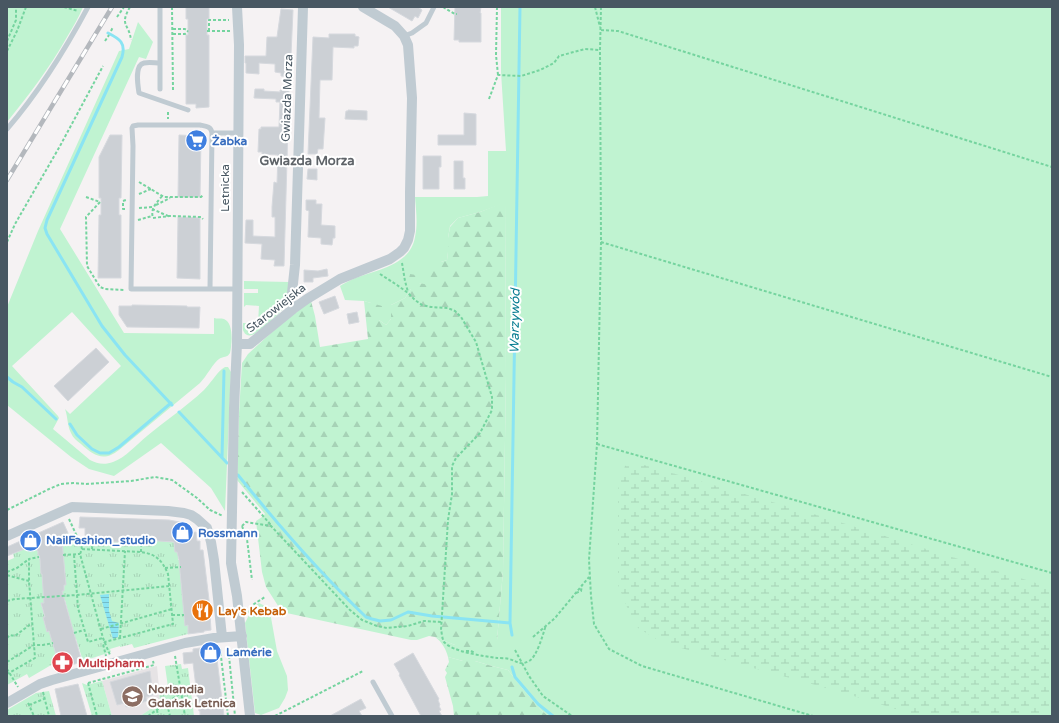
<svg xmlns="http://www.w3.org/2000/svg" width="1059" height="723" font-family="'Varela Round',sans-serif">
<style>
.education{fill:#e6e3e5}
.grass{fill:#c0f3d1}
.forest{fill:url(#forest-firs)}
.wetland{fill:url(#wetland-marsh)}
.park{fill:url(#park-tufts)}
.water{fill:url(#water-rules)}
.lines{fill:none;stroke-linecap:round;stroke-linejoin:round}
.stream{stroke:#8ae4f3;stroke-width:3}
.building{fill:#ccd0d5;stroke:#d6d9de}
.path{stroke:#75d49f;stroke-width:2;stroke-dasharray:3 2;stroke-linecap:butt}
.service{stroke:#c0cbd2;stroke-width:5}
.minor{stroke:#c0cbd2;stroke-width:10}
.rail-casing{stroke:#b4b8bd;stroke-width:4.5}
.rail{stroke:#fff;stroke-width:3;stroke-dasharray:9;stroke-linecap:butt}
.labels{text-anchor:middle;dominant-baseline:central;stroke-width:4;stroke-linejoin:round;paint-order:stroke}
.street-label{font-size:12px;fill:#485762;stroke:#fff}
.shop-label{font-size:12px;font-weight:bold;fill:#366cbe;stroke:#fff;text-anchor:start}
.food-label{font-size:12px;font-weight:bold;fill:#c56008;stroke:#fff;text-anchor:start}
.health-label{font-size:12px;font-weight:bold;fill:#be3a42;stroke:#fff;text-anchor:start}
.education-label{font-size:12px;font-weight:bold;fill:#785e54;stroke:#fff;text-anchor:start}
.neighbourhood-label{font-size:13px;font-weight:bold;fill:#5e6368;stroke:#fff}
.water-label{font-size:13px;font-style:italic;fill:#067c90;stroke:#fff}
</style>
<defs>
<pattern id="forest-firs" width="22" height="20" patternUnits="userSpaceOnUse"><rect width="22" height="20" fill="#c0f3d1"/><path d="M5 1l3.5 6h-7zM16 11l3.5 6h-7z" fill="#a6d2b6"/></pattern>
<pattern id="wetland-marsh" width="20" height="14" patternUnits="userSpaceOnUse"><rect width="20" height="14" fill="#c0f3d1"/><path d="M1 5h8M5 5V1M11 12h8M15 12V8" fill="none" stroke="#a6d2b6"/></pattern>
<pattern id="park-tufts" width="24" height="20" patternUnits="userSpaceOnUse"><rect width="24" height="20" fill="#c0f3d1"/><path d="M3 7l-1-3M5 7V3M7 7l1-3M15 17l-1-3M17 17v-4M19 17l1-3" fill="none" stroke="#a6d2b6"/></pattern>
<pattern id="water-rules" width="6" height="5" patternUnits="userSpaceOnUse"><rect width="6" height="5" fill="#8ae4f3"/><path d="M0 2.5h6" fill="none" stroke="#73bcc8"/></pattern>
</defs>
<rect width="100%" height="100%" fill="#f5f2f3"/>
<path class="education" d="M157,666L159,688L160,703L140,716H112L102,681Z"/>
<path class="grass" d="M7,7H83C79,17 73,27 67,37C50,67 29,95 7,122Z
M501,7H1052V716H550L543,712L523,689L508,670L492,666L475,661H463L448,657C446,649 442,642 435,637L455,645L497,640L503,571L506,375L505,203L480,212L458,218L450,226L448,238V252L447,260L441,262L429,277V286L419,283L411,289L405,298L391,305V319L386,325L379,320L371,303L364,301L345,300L340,286C343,284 347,282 351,280C373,270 410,267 415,237C418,224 416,210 415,197H477L488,196V151H506L501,72Z
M138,22L153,42L146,59L139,57L60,229L124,333L214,334V318C217,319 221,318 224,319C234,323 232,344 230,353C227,358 224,356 219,359C214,362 206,377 200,383L119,450C104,462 94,456 81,444C77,441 73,438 71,433C67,425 68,417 65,409L70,414L121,366L72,312L12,366L58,416L59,418L53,429L90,460C97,464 105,465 113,462C125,458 137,444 147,436C166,420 186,407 204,390C211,383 215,375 222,369L225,367H228L231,372L225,511L211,488L161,443L114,476L89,469L71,457L7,405V307L38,231L119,51L129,49Z
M244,281L289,282L287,302L285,307C279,314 260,332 252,335C249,336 245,335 244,332C242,330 243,325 243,323H258L259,306L246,305L244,307V293H258V289H244Z
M259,603L267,607L270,612L277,651L287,676L288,690L285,698L279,708L261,715L255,713L245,623L253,607Z"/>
<path class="forest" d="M505,202L506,375L503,571L497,640L493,651H480L455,645L435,637L429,636L417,640H411L282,612L266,587L262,572L256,521L262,517L265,514L237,480L239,413L242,363L248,354L283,322L311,301L315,316L320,347L368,339L364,301L382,306L379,320L386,325L391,319V305L405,298L411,289L408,283L410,274L416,275L419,283L429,285L428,262L436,258L441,262L447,260L448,252V238L450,227L458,218L480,212Z
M448,657L463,661H475L492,666L508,670L523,689L543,712L550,716H454L453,706L445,677L447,673L445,670L449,662Z"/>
<path class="wetland" d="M634,462L817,515L1052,588V716H918L844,693L663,643L638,628L627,607L618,585V489L625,466Z"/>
<path class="park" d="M68,533L74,544L78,546L84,543L85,537H90V541L144,543V540H149L163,536L164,541L174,542L178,552V560H180L182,573L180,574L186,626L188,625V634L180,636L134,648L132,644L120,647V646L110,649L111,652L83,661L76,639H75L65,600L55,602L54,600L41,604L45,617H43L47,632L49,631L58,661L29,678L27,674L7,685V561L14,558L13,553L29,547L37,546C37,551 39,554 39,559H40L42,574L57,591H64L65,571L61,541H63V535Z
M181,664L182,669L188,668L194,716H140L160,703L159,688L168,687L165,666Z
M102,681L112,716H92L82,683L87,685Z
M49,691L56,716H7V710L36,693Z"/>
<path class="water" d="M109,594V611L112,621L119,623L118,637L113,639L100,595Z"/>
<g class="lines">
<path class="stream" d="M108,33C120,39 126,43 122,57L47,220L45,228L47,234L102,326L125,355L172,405
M7,377L13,382L22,387L56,419
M179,412L227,463
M70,424L77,435L92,449L100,453H109L119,447L171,403
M222,458L224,371
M238,475C278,525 320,573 366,617L372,619L380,621L391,620L408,612L432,616L510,623
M512,635L510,623L520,7
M512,667L515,677L538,704L553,716"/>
</g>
<path class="building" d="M186,7H209V19H207V35H209V107L196,108V104H186V35H188V19H186Z
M388,7H418L422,10L418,18L415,16L412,21Z
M455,7H481L480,13H481V42H459V40H454Z
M281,9L293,10L290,77L281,76V73L275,72V64L259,63V74L246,73V63H245V56H266L267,37H277Z
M329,34H355V36L359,37L358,46H354V48L333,47L332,80H320L319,118H325L323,149H318L317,154H308L313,37L329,38Z
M255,89H264V91L280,92V90H289L284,266H274L275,260L261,259L262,244L245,243L246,220H253V236L275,237V217H272V207L274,182L277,183L278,155L262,154V152H258L259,129H261V127H279L280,102H276V99L254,98Z
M348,110L367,111V120L345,119L346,111H348Z
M464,113L476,114V145H438V135H464Z
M110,135H122L121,198H119V215H121V278H98L99,215H101V198H99V157Z
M179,135L201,136L200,197H178Z
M423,156H441V167H439V189H423Z
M454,161H463V178H465V189H454Z
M308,169H317V180L307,179Z
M306,200H316V204H322L321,225L335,226V238H333L332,245L321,244V238L308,237L309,211L306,210Z
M178,217L200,218V279L177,278Z
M327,269L328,276L313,278V282H304V270L318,271Z
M335,296L339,308L324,314L319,302Z
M132,305L187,306V307H200L199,328L127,327L119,315V306H132Z
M357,312L359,322L349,324L347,314Z
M96,348L109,362L68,401L54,386Z
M80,517L169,520L185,523L190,527V533L196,532L197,541H200V550H203L209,600L211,630L204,631V632L188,634V625L185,626L179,560L177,552H175L174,542L144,540V543L90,541V537H85V528H79Z
M63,522L68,533L63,535V541H62L66,585H64V591H62L82,662L60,668L49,631L47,632L43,617H45L41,603H44L42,574H41L40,559L39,555H38V551H37V544L7,556V547Z
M214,646L215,651H216L224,716H200V711H199L193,663L184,664L183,653L193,652V649Z
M413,653L439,699L438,700L440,705L439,706L441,710L439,711L442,716H421L399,675L400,674L394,664Z
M150,671L153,695L146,697L147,701L126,707L125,703L117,705L110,682Z
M78,684L87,716H61L55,689Z
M361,699L366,708L359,711L362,716H330Z"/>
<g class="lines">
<path class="path" d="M64,7L78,11
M130,7C119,26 129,23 131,40
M172,7L173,90
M443,7L455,14H457
M497,7L496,55L498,75
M595,7L600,27
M601,7L600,50L601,242L597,444L589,560L591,596L594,624L609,649L642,666L813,716
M117,17L124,7
M173,29H185L188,31
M601,30L618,31L1052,167
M111,31L113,27
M207,31H230
M209,31V20H229
M173,34H185L188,31
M7,41L16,20V7
M105,41L109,35
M7,51L17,31L26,7
M489,99L498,75L521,76L540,70L554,63L559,56L585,49L600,50
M168,112V119
M139,182L164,197H201L203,195
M139,194L151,189
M162,196C157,203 150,208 153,218L169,216L201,217L203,219
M86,197L100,202
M100,202L86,217L87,266L100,287L105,289L124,290
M156,205L170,198
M139,208L153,207
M125,209H123V201L126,200
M152,209L168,216
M138,220L152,216
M7,242L15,224L60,146L103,66
M601,242L1052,377
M402,263L405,281L408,292
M380,274L397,285L408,293L415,300L422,305L431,307L448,308L455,311L461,317L476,342L492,397V410L480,433L456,458L452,466V494L448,520L441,630C442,633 442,639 444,642C453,652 483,656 497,658C500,658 505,658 509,659C517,661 520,666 529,661C537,657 543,634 546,625
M597,444L1052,573
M242,492L271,525
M7,510L49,489L61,484L73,483L86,484L131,481L155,477L172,480L197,498L210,510L223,516
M69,519L81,545L82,549L80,554L103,638L110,655
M242,526L247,539L252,580
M242,526L246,522L271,526L350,610L362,620L377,626L387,628L408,626L424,621L442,622
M82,549L141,552C156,554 162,560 168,574L173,624L105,642L103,644L106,656
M92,549L93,538
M141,552V540
M63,555L80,554
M74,555L78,608L88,642L103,638
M165,568L181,567
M7,572L17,568L29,559
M7,575L10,576L29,581
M576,593L581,591L582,585
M7,601L15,599L77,595L169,586
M248,613L254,604L265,597
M172,615H184
M101,629L172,609
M74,633L84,630
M533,637L555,618L589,577
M7,638L10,635L15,636L32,623
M120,638L125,551
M228,646L235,716
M220,648L228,716
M515,650L529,676L543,696L572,716
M466,651H471L475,653
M175,656L185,716
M7,662L34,645H43L53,643
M7,669L18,687
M7,674L35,658L29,581V559L39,557
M88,683L154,665L153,661
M88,683L97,716
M43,692L49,716
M28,703L29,705L34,716
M167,704L170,716
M29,705L44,699
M157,710L158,716
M148,716L181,693L196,691
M275,716L363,671"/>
<path class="service" d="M160,7V89
M404,36L412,33L426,23L434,7
M160,63C155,63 149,62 144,63C134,65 138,86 139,93L188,110
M7,129C39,92 65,50 88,7
M212,133C211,126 205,126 200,125H138L133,126L132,128L133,146L131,289H237
M210,289L212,133H239
M373,682L392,716"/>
<path class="minor" d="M237,7L239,45L237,344L234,408L231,563L237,596L250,716
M293,309L291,302L295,265L303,7
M237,344H250L293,309L307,299L340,279L390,259L400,252L404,248L408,240L410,231V192L412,98L408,45L404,36L395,26L363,7
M7,536L72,507L168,511L184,513L191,515L197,519L207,528L211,542L214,560L222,637
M7,703L40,684L52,680L185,643L214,638L242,636"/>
<defs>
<path id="rail" d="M7,180L112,7"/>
</defs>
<use href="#rail" class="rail-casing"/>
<use href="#rail" class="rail"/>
</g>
<defs>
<symbol id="supermarket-disc" viewBox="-11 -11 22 22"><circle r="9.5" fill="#3f7fe0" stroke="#fff"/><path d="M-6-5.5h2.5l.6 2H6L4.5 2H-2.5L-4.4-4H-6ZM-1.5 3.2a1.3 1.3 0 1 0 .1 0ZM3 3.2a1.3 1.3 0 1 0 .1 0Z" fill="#fff"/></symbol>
<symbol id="shop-disc" viewBox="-11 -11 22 22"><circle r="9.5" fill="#3f7fe0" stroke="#fff"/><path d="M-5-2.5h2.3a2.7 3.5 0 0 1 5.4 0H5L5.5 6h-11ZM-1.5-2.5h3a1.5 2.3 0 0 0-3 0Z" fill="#fff"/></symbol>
<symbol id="restaurant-disc" viewBox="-11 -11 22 22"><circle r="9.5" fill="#e8710a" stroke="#fff"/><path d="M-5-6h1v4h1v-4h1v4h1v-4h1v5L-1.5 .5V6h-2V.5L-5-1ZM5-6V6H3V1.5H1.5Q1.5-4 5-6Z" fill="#fff"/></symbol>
<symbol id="pharmacy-disc" viewBox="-11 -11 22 22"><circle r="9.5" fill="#e0444e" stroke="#fff"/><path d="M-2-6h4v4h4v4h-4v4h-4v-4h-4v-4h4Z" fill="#fff"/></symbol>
<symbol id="school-disc" viewBox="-11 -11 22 22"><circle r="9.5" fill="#8d6e63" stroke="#fff"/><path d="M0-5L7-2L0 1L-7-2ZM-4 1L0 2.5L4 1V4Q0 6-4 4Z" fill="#fff"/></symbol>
</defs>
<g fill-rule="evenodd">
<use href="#supermarket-disc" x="184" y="128" width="25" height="25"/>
<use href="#shop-disc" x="170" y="520" width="25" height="25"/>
<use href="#shop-disc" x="18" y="528" width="25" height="25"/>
<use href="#restaurant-disc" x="190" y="598" width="25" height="25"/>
<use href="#shop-disc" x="198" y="640" width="25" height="25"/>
<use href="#pharmacy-disc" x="50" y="650" width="25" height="25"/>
<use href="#school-disc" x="120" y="684" width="25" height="25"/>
</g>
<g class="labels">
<g class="street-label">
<text transform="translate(287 98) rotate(-88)">Gwiazda Morza</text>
<text transform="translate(225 188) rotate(-90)">Letnicka</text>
<text transform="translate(276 308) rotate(-38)">Starowiejska</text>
</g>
<g class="shop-label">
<text x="212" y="141">Żabka</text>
<text x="198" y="533">Rossmann</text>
<text x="46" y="540">NailFashion_studio</text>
<text x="226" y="652">Lamérie</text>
</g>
<g class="food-label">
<text x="218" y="611">Lay's Kebab</text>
</g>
<g class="health-label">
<text x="78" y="663">Multipharm</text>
</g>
<g class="education-label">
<text x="148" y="689">Norlandia<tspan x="148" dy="14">Gdańsk Letnica</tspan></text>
</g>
<g class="neighbourhood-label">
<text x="307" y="161">Gwiazda Morza</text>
</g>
<g class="water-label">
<text transform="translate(515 321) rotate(-89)">Warzywód</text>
</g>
</g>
<rect width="1059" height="723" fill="none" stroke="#485762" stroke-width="16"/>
</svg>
